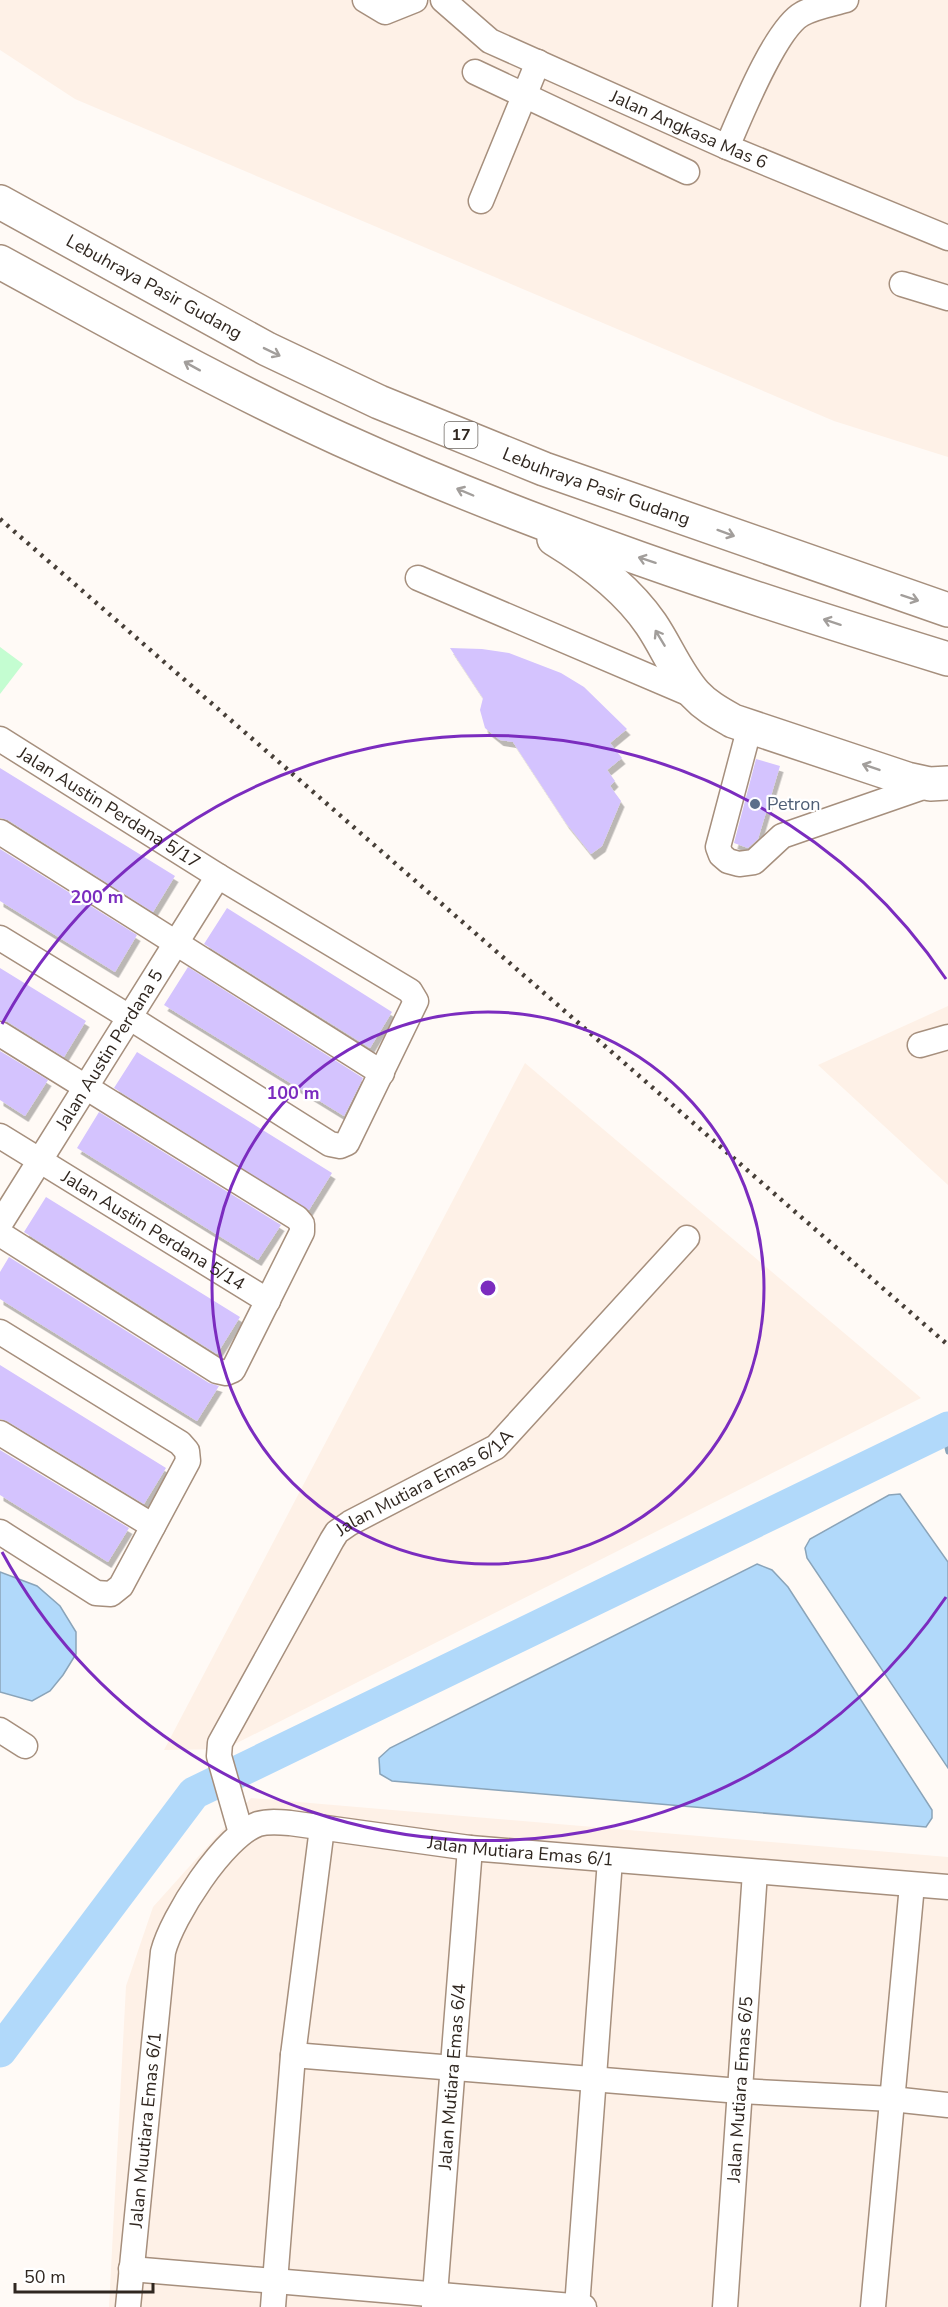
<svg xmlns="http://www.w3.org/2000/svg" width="948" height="2307" font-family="'Nunito Sans',sans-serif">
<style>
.built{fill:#fef1e7}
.green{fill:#c4fdd1}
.water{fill:#b1d9fa;stroke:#8aa4b9;stroke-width:1.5}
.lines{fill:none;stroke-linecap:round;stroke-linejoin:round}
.stream{stroke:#8aa4b9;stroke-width:5}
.river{stroke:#b1d9fa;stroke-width:33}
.building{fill:#d4c3fe;filter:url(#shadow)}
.minor-casing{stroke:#a68f7d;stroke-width:27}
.highway-casing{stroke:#a68f7d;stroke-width:36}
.minor{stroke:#fff;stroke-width:24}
.highway{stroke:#fff;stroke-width:33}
.rail{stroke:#473f38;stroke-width:4.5;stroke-dasharray:3 6;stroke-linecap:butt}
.oneway{stroke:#a29e9b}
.ring{fill:none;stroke:#7b2cbf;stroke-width:3}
.service-dot{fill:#5c6f8a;stroke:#fff;stroke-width:2}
.labels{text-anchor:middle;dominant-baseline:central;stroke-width:4.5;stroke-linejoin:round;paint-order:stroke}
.shield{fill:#fff;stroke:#6e6863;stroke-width:1.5}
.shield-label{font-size:16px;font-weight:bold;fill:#302720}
.street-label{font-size:18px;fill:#302720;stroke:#fff}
.service-label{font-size:18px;fill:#4e5e75;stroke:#fff;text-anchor:start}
.centre{fill:#7b2cbf;stroke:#fff;stroke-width:3}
.ring-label{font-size:18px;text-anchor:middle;font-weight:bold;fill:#7b2cbf;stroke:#fff;stroke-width:4.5;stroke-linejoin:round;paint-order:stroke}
</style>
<defs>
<filter id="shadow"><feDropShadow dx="3.5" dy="6" stdDeviation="0" flood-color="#0004"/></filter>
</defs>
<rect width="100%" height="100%" fill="#fffaf6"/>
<path class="built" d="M0,0H948V457L834,421L75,99L0,50Z
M948,1006V1185L818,1065Z
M525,1063L921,1398L225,1749L164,1750Z
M251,1798L948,1857V2307H109L126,1986L153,1907Z"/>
<path class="green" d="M0,647L23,664L0,694Z"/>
<path class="water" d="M900,1494L948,1562V1768L807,1558L805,1548L810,1539L889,1495Z
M757,1564L772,1570L788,1587L932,1810V1818L926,1827L392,1781L380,1774L379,1758L390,1748Z
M0,1572L37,1586L60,1606L76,1632V1654L63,1675L50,1691L32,1701L0,1692Z"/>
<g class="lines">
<path class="stream" d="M943,1431L948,1452"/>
<path class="river" d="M0,2051L194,1793L948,1428"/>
</g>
<path class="building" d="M450,648L482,649L509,653L561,673L584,687L627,729L610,743L622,758L607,770L615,781L610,786L621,801L602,846L591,854L566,823L513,742L500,740L485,728L480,710L483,698Z
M756,759L780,766L758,839L748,848L734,843Z
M0,768L175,876L153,912L8,820L0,818Z
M0,849L137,935L115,972L0,901Z
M227,908L392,1012L370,1048L204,944Z
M188,967L363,1078L344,1116L164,1005Z
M0,968L86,1021L64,1057L8,1022L0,1020Z
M0,1051L48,1080L25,1116L0,1100Z
M137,1052L332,1173L309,1210L114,1088Z
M99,1112L281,1225L258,1260L77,1148Z
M46,1197L240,1317L217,1354L24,1232Z
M9,1257L209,1383L219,1386L197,1421L0,1299V1272Z
M0,1365L166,1468L144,1504L7,1421L0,1419Z
M0,1450L129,1528L108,1562L0,1495Z"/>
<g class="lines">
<defs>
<g id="minor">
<path d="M365,0L385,12L415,0"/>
<path id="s1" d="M443,0L490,41L727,147L948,238"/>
<path d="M475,72L687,172"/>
<path d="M727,147C740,117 775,29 802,14C814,7 832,4 846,0"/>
<path d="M481,201L538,62"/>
<path d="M902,284L948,298"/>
<path d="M418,578L697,697"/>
<path d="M750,726L718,847L721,855L728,861L739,864L754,862L782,836L932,784"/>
<path id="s2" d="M0,739L218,876L410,991L416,1001L347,1143L340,1146L330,1144L129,1017L0,938"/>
<path d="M0,832L382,1073"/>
<path d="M0,1034L297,1218L302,1224V1232L233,1370L226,1373L217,1371L0,1234"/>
<path d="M920,1045L948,1037"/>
<path id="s3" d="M0,1136L268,1301"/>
<path id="s4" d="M0,1224L218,876"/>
<path d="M0,1332L180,1443L187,1451L188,1461L121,1586L111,1594L96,1593L0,1532"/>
<path d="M0,1433L153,1526"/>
<path d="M0,1730L25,1746"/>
<path id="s5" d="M241,1833L219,1756L220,1743L332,1540L337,1532L350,1523L496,1447L687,1238"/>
<path d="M293,2055L740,2091L892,2099L948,2105"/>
<path d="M131,2269L584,2307"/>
<path id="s6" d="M128,2307L163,1952C172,1917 223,1837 258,1824C268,1821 279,1822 290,1823L470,1848L948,1887"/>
<path d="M273,2307L293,2055L322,1828"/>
<path id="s7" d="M434,2307L470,1848"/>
<path d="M577,2307L610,1860"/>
<path id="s8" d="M725,2307L755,1872"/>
<path d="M873,2307L912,1885"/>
</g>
<g id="highway">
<path id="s9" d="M0,202L267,349L379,402L544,469L948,610"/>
<path d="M0,262C112,323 223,386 340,439C536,528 742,596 948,659"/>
<path d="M554,539C590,561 627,589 651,624C666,646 677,674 695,694C706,706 719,713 733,721L907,779L930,784L948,783"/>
</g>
</defs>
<use href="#minor" class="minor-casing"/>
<use href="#highway" class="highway-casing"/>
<use href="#minor" class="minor"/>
<use href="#highway" class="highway"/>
<path class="rail" d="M0,519L948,1345"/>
</g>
<defs><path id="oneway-shaft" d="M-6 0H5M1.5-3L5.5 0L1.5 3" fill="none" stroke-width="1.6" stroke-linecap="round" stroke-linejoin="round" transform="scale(1.5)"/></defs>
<g class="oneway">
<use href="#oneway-shaft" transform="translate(272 352) rotate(26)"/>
<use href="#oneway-shaft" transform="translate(192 366) rotate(-151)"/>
<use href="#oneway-shaft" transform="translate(465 492) rotate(-157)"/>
<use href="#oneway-shaft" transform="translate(726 533) rotate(20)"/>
<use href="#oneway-shaft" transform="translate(647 560) rotate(-162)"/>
<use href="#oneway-shaft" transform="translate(910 598) rotate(18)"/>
<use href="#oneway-shaft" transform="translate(832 622) rotate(-162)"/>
<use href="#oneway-shaft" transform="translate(660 638) rotate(-121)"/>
<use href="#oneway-shaft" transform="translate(871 767) rotate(-161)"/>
</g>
<g class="ring">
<circle cx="488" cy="1288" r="276"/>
<path d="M946 1597A553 553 0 0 1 2 1552M2 1024A553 553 0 0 1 946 979"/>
</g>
<circle class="service-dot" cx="755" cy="804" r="6"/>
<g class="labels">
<rect class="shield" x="444.5" y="422" width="33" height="26" rx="4.5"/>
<g class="shield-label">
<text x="461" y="435">17</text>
</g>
<g class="street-label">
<text stroke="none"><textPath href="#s1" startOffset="280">Jalan Angkasa Mas 6</textPath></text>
<text stroke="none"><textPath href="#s9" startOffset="176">Lebuhraya Pasir Gudang</textPath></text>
<text stroke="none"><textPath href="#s9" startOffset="662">Lebuhraya Pasir Gudang</textPath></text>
<text stroke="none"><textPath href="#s2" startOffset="129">Jalan Austin Perdana 5/17</textPath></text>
<text stroke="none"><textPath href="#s4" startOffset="206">Jalan Austin Perdana 5</textPath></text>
<text stroke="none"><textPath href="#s3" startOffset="180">Jalan Austin Perdana 5/14</textPath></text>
<text stroke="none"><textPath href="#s5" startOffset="435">Jalan Mutiara Emas 6/1A</textPath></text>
<text stroke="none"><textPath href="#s6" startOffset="784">Jalan Mutiara Emas 6/1</textPath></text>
<text stroke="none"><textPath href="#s7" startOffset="231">Jalan Mutiara Emas 6/4</textPath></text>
<text stroke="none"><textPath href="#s8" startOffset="218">Jalan Mutiara Emas 6/5</textPath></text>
<text stroke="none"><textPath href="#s6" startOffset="178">Jalan Muutiara Emas 6/1</textPath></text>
</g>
<g class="service-label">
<text x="767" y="804">Petron</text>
</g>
</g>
<circle cx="488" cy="1288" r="9" class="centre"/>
<g class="ring-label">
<text x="97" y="903">200 m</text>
<text x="293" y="1099">100 m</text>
</g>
<path d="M15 2283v9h138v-9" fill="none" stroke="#302720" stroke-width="3"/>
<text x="24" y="2283" font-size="18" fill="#302720" stroke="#ffffff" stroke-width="4.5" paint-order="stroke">50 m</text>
</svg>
